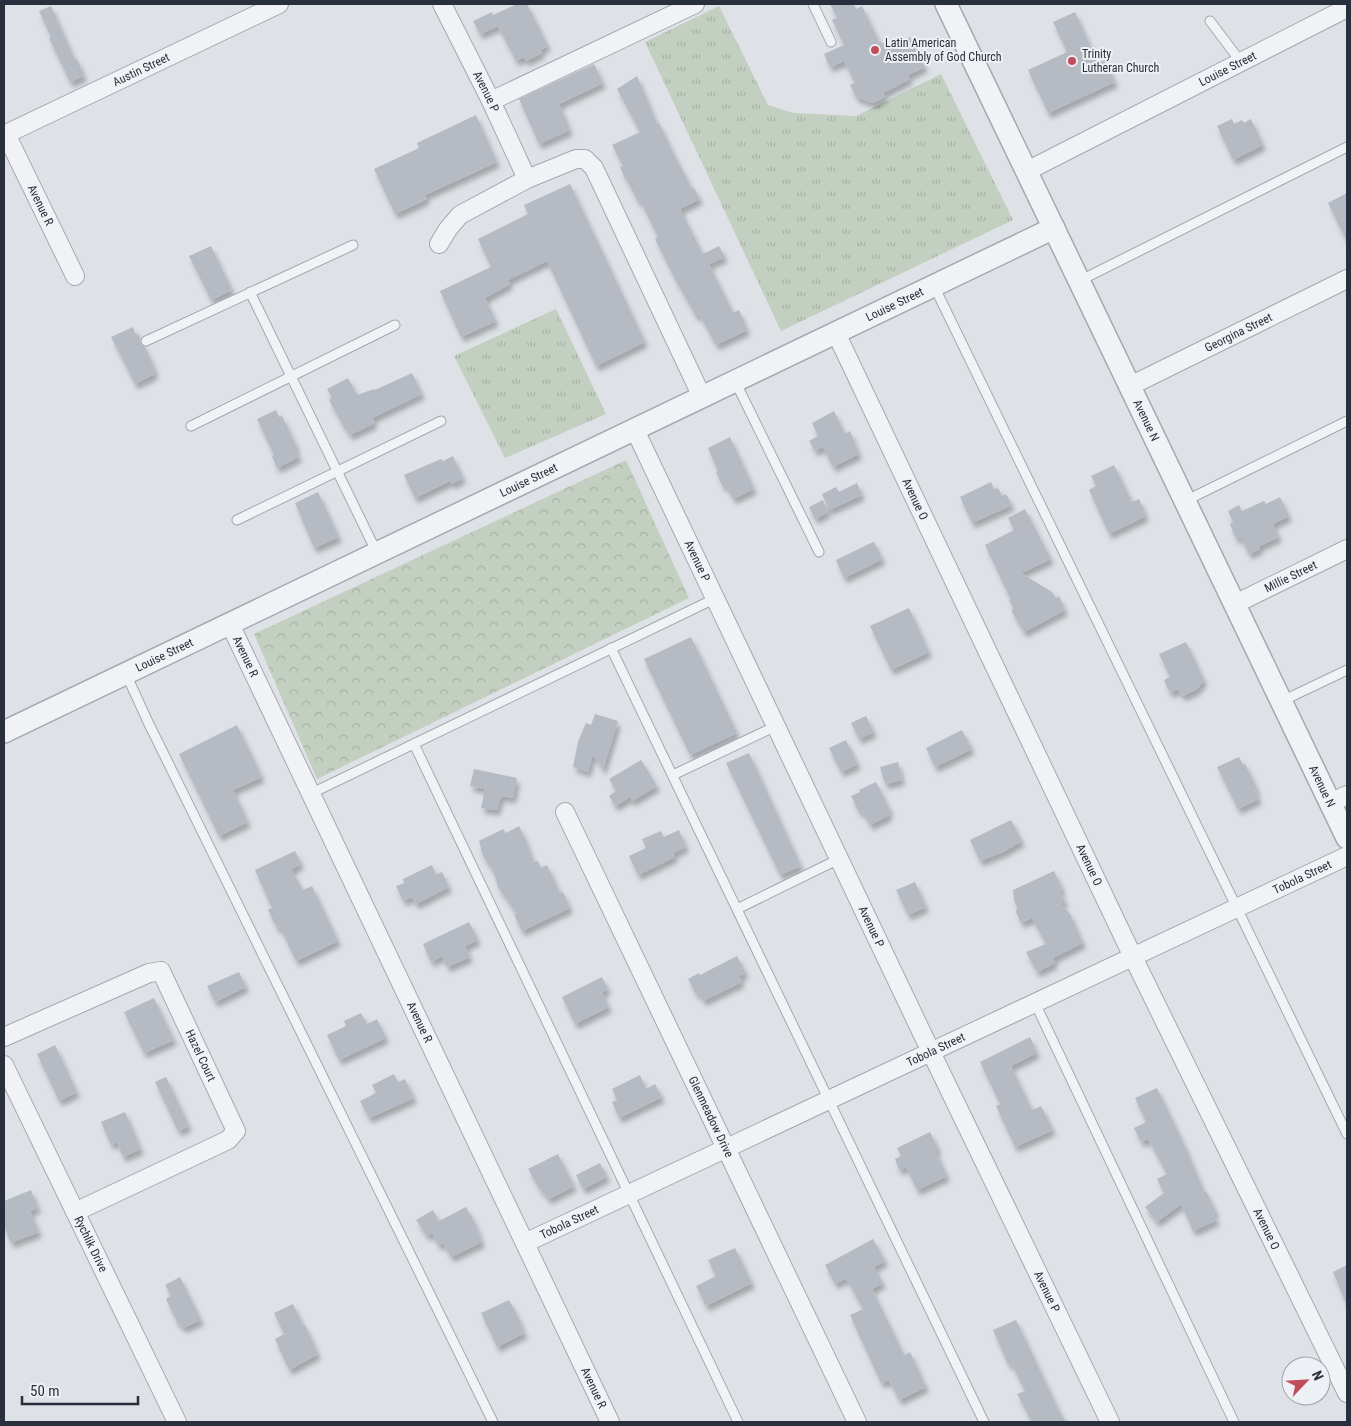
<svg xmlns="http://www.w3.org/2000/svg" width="1351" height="1426" font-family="'Roboto Condensed',sans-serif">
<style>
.grass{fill:url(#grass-tufts)}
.park{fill:url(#park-crowns)}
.building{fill:#b6bac3;filter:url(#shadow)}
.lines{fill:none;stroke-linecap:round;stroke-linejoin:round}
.service-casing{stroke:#a4a8b0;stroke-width:11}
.minor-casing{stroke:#a4a8b0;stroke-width:20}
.tertiary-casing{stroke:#a4a8b0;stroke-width:24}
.service{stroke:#f0f2f5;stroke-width:9}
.minor{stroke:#f0f2f5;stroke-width:18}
.tertiary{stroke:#f0f2f5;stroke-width:21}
.poi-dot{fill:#c14d5a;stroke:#edf0f4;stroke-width:2}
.labels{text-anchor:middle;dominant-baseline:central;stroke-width:4;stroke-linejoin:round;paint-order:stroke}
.poi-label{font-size:12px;fill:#292f3c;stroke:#edf0f4;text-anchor:start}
.street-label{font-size:12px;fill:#292f3c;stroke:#edf0f4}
</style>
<defs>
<pattern id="grass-tufts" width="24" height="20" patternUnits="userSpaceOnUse" patternTransform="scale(1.25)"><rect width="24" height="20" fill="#c3cfc0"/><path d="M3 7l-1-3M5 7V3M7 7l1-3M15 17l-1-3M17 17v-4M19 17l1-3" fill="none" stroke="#a8b2a6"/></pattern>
<pattern id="park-crowns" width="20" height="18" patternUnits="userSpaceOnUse" patternTransform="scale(1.25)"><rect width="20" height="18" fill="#c3cfc0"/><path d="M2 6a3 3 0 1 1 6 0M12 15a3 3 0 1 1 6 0" fill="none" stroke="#a8b2a6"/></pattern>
<filter id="shadow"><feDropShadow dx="3" dy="5.5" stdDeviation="2.5" flood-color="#0004"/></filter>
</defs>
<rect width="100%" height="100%" fill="#dee1e6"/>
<path class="grass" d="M719,6L768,105L793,113L856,116L941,74L1013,220L781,331L645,42Z
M556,309L606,414L505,458L454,356Z"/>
<path class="park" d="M626,460L689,598L317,779L254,634Z"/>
<path class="building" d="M517,4H527L548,46L540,50L542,53L526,61L524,57L516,61L498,26L480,34L473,21L492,12L493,15Z
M830,4H854L856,9L862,6L879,42L892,46L910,37L925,67L908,75L910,79L883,93L885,97L873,103L856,97L850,85L855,83L844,61L830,67L824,54L844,45L832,20L837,18Z
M51,6L75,60L77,59L84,76L70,82L49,38L51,37L39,11Z
M1075,12L1098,63L1105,60L1115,82L1048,113L1028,70L1067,52L1053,22Z
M594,64L603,83L559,104L570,130L539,144L519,99Z
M637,76L657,124L659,123L680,167H681L692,189L694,188L700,199L680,209L703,254L719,246L725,257L709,264L733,313L739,310L747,330L716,345L699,314L696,316L676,281L655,239L658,237L640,200L638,202L626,178H625L620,167L623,166L612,145L640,132L617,89Z
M476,115L497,162L425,195L427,199L395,214L374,169L419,148L417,143Z
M1232,119L1234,124L1242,120L1244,123L1251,119L1263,145L1233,160L1217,126Z
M570,184L645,342L596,366L547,261L508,280L510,284L485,298L496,321L461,337L440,291L491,267L478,239L528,214L524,205Z
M1347,193V242L1328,203Z
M211,246L232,290L211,300L189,256Z
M133,327L136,335L139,334L141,344L145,347L153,365L155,374L135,384L111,337Z
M412,373L422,394L372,418L375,423L350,435L346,429H345L329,400L332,398L327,389L348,378L357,395L374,389L375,390Z
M276,410L279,417L282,416L297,447L295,448L299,457L277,468L272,456L274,455L257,419Z
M834,411L845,434L850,431L859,454L833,467L823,447L815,451L809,441L818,436L812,423Z
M730,437L754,489L733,499L726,485L723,487L716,472L718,471L708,448Z
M453,456L463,478L452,484L450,481L415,498L404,475L441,459L443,461Z
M1114,465L1132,502L1139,499L1146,516L1109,534L1089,490L1096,486L1091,476Z
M991,482L994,489L998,488L1002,496L1006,494L1012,505L972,523L960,497Z
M857,483L862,495L829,510L822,494L836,487L839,492Z
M318,492L339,537L314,548L295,503Z
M1280,497L1289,516L1273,524L1279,537L1259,546L1260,549L1249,554L1240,537L1236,539L1230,524L1233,522L1228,511L1239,505L1242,511L1264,501L1266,504Z
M823,500L828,512L815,519L809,507Z
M1025,509L1051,559L1021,573L1052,592L1056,598L1059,596L1065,610L1024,632L1012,612L1013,607L1009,600H1011L985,545L1014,530L1008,518Z
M873,542H874L882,558L881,560L844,578L836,560Z
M909,608L929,652L891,670L870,626Z
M691,637L737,733L690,755L644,659Z
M1186,642L1204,680L1197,689L1183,696L1177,689L1171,693L1167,687L1164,680L1170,677L1159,654Z
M595,714L618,721L603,770L593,754L588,772L573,767L578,742L586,723L591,725Z
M866,716L874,732L859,739L851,723Z
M237,725L262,777L233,790L248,822L219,836L179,754Z
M962,730L972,749L935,767L926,748Z
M846,740L858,764L841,772L829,748Z
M749,753L801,866L780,875L726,763Z
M1239,757L1243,765L1245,764L1257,789L1255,790L1259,799L1238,809L1217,767Z
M641,760L657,786L632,801L630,797L615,806L609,796L616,791L609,779Z
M898,762L902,780L885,784L880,767Z
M474,769L517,778L513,798L501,796L497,810L481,808L485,789L470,786Z
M876,782L890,810L888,812L890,815L870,825L862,811L859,812L851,796L860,792L859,790Z
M1011,820L1022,841L1003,852L980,861L970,840Z
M519,826L526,841L533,862L538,861L541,868L547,865L560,893L563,892L570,908L522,931L514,915L517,914L498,887L493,870L483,856L479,841L503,829L506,833Z
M679,830L686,847L673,853L675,857L638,875L629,856L646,848L642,839L661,831L664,837Z
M295,851L301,864L291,870L303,890L312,886L338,941L296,961L280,927L277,928L268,910L272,908L255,870Z
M432,865L436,875L442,872L449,887L416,904L412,897L403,901L396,886L404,883L403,879Z
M1054,871L1062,888L1060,891L1065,902L1061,904L1070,914L1083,943L1053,958L1055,963L1037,972L1026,952L1046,944L1032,918L1021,923L1016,912L1017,908L1014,900L1013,890Z
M915,882L926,907L908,915L896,890Z
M469,922L478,940L465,946L470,957L447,967L442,956L431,962L423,944Z
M737,956L746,973L739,976L742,982L703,1001L699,993L696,994L688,979L699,973L700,975Z
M239,972L246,987L215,1002L207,986Z
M602,977L608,989L602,992L609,1007L575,1024L562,997Z
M154,998L174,1040L144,1053L124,1012Z
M361,1013L367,1024L377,1019L386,1038L339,1060L327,1035L346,1026L344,1021Z
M1030,1037L1037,1053L1011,1066L1032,1110L1041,1106L1053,1130L1015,1147L996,1106L1000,1104L980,1062Z
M55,1045L77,1092L59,1101L37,1054Z
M394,1074L398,1082L405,1079L414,1098L369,1118L360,1101L376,1093L372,1085Z
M640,1075L646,1089L655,1084L662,1097L619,1118L612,1102L617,1100L612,1089Z
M166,1077L189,1126L178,1131L155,1082Z
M1157,1088L1186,1149L1204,1192L1206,1191L1216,1212L1213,1214L1217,1220L1193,1231L1181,1204L1157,1222L1145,1207L1164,1193L1157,1179L1167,1174L1148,1139L1141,1142L1134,1128L1146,1122L1135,1098Z
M125,1112L141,1149L123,1157L117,1142L111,1145L101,1122Z
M930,1132L938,1148L936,1152L947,1176L917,1190L906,1167L899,1170L895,1159L901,1156L897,1148Z
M558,1154L574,1186L549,1199L539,1188L528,1169Z
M600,1163L607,1177L583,1189L576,1175Z
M31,1190L38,1208L30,1211L39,1232L11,1243L4,1226V1201Z
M466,1207L475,1223L482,1242L451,1257L443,1243L438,1245L432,1233L427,1236L416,1220L433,1210L439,1221Z
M873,1239L885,1261L874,1267L883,1283L872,1289L904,1355L910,1352L926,1387L899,1400L889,1380L881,1383L850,1315L863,1309L846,1278L835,1284L825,1265Z
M735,1248L752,1283L706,1306L696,1286L716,1276L708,1260Z
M1347,1265V1306L1333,1272Z
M180,1277L201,1320L183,1328L180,1323L178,1324L166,1299L171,1296L165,1285Z
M509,1300L521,1323L520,1324L525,1333L497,1347L481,1313Z
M293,1304L303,1325H305L318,1354L289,1370L275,1339L284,1334L274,1313Z
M1016,1320L1059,1411L1066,1422H1032L1017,1394L1025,1391L1011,1363L1008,1364L993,1330Z"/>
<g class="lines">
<defs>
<path id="service" d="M813,4L831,42
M1210,21L1241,62
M1079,281L1347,147
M934,286L1347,1134
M250,292L377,553
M146,341L353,245
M735,381L819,552
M191,426L395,325
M1185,501L1347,421
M237,520L441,421
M611,648L984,1422
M126,674L148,722L493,1422
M1282,701L1347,670
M414,744L738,1422
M673,775L776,726
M310,794L714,599
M737,909L839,859
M1035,1003L1234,1422"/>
<g id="minor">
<path id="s1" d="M442,4L491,101L527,179"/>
<path d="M491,101L695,4"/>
<path id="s2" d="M6,134L75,276"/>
<path id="s3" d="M4,135L279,4"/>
<path id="s4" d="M1027,171L1347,8"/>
<path d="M439,244L448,229L460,215L527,179L576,159H585L594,168L702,397"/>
<path id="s5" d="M836,333L1133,957L1347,1393"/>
<path id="s6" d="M1130,386L1347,279"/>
<path id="s7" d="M635,430L931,1052L1110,1422"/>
<path id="s8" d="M1235,604L1347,549"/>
<path id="s9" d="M230,624L610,1422"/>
<path d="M1330,803L1347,795"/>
<path id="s10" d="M565,812L857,1422"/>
<path id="s11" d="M4,1037L149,973L161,971L236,1131L228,1140L75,1212"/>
<path id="s12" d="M4,1065L177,1422"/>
<path id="s13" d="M525,1243L1347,856"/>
</g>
<g id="tertiary">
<path id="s14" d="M946,4L1347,838"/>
<path id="s15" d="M4,732L1054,228"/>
</g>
</defs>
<use href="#service" class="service-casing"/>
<use href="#minor" class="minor-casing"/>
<use href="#tertiary" class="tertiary-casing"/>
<use href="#service" class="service"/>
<use href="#minor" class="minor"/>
<use href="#tertiary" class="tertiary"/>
</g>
<g class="poi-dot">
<circle cx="875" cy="50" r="5"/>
<circle cx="1072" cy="61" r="5"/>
</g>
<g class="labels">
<g class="poi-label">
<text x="885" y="43">Latin American<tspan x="885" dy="14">Assembly of God Church</tspan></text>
<text x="1082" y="54">Trinity<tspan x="1082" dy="14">Lutheran Church</tspan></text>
</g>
<g class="street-label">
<text stroke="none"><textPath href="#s4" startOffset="225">Louise Street</textPath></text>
<text stroke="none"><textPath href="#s3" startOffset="152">Austin Street</textPath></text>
<text stroke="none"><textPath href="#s1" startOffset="98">Avenue P</textPath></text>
<text stroke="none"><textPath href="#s2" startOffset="79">Avenue R</textPath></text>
<text stroke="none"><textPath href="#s15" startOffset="988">Louise Street</textPath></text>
<text stroke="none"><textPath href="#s6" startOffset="121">Georgina Street</textPath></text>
<text stroke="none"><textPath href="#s14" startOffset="462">Avenue N</textPath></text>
<text stroke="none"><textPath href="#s15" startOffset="582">Louise Street</textPath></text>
<text stroke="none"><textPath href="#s5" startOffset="184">Avenue O</textPath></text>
<text stroke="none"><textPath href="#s7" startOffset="145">Avenue P</textPath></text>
<text stroke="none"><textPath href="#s8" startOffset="62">Millie Street</textPath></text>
<text stroke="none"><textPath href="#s15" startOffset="178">Louise Street</textPath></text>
<text stroke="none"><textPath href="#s9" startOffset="36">Avenue R</textPath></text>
<text stroke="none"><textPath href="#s14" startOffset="868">Avenue N</textPath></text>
<text stroke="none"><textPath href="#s5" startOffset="589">Avenue O</textPath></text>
<text stroke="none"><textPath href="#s13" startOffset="859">Tobola Street</textPath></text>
<text stroke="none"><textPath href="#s7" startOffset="550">Avenue P</textPath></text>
<text stroke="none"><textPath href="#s9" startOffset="441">Avenue R</textPath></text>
<text stroke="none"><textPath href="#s13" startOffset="454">Tobola Street</textPath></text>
<text stroke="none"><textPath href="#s11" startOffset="264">Hazel Court</textPath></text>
<text stroke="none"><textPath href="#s10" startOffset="338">Glenmeadow Drive</textPath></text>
<text stroke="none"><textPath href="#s13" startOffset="49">Tobola Street</textPath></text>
<text stroke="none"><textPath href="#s5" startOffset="994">Avenue O</textPath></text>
<text stroke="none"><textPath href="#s12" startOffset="199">Rychlik Drive</textPath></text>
<text stroke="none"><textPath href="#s7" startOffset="955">Avenue P</textPath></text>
<text stroke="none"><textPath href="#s9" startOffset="846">Avenue R</textPath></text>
</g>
</g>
<rect width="1351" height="1426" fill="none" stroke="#292f3c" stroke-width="10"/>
<g transform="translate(1306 1381) rotate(65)"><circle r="24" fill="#edf0f4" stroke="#9fa3aa"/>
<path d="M0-4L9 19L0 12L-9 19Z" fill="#c14d5a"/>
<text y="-8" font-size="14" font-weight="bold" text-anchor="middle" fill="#292f3c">N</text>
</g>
<path d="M22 1396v8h116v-8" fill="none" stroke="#292f3c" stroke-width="2.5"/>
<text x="30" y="1396" font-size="15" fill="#292f3c" stroke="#edf0f4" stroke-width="4" paint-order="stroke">50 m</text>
</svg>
